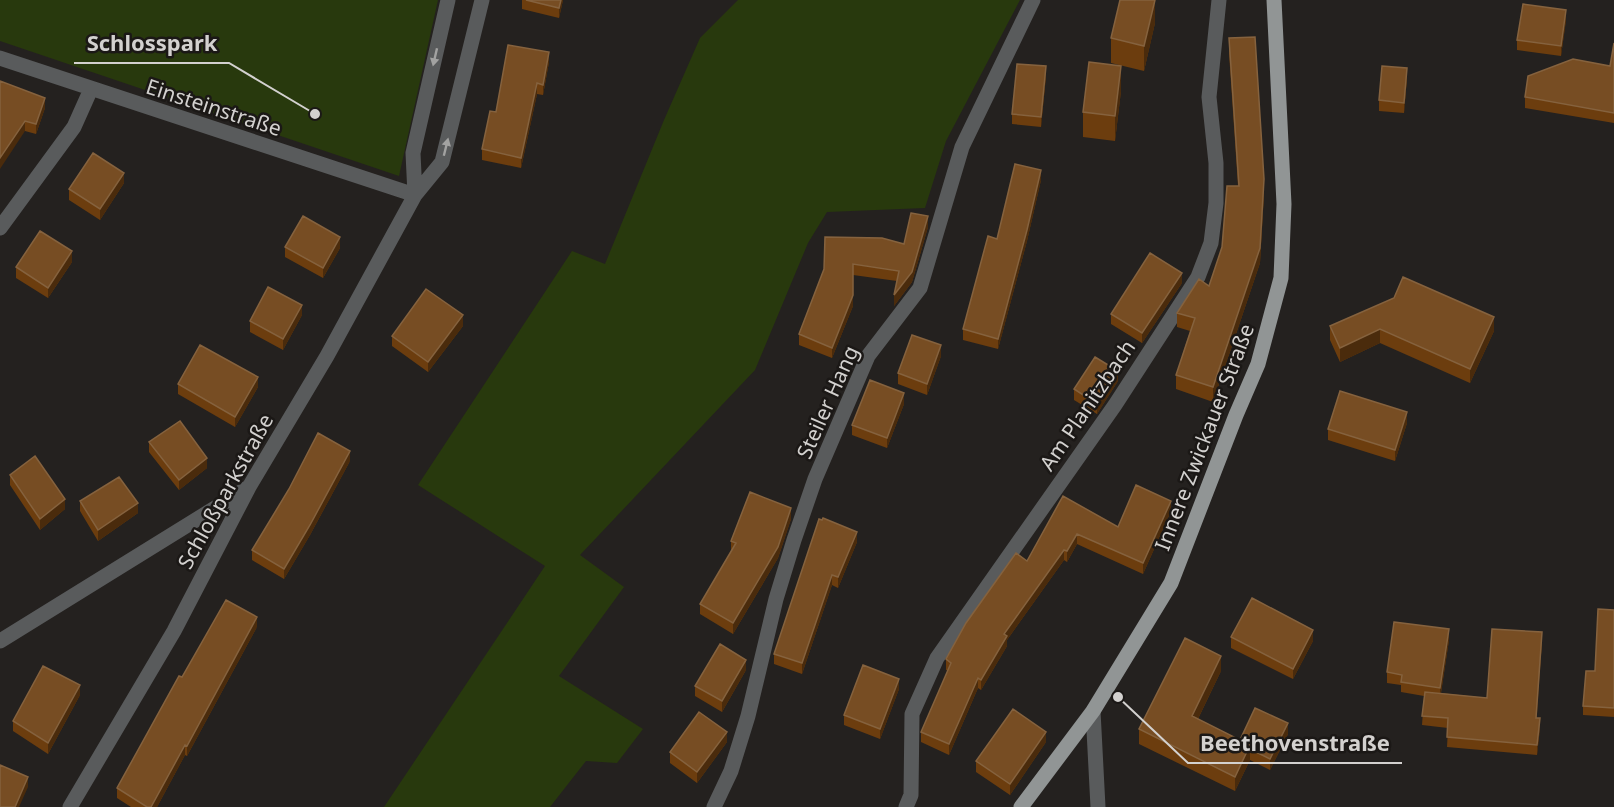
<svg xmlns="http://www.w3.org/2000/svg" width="1614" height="807" font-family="'Noto Sans',sans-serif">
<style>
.green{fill:#28390d}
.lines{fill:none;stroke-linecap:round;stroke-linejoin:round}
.minor{stroke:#595b5c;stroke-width:15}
.major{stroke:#919595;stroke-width:15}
.wall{fill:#6c3d0e}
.shaded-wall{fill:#4a2b0c}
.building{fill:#774d23;stroke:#85623e;stroke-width:1.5}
.oneway{fill:#a2a2a1}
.labels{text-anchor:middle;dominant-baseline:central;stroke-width:5;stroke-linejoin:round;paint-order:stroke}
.street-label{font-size:21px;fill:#d3d1cf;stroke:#1b1816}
.leader{fill:none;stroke:#d3d1cf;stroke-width:2}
.callout-dot{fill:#d3d1cf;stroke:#1b1816;stroke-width:2}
.callout-label{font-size:22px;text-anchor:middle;font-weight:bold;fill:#d3d1cf;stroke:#1b1816;stroke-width:5;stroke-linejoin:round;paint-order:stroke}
</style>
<rect width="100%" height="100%" fill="#24211f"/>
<path class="green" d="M0,0H438L399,176L0,41Z
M738,0H1020L946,141L925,208L827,212L808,243L755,370L580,555L624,587L559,676L643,729L617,763L586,761L550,807H384L545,566L418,485L572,251L605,264L664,120L700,38Z"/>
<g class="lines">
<path class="minor" d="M0,58L415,195
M415,195L413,153L448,0
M0,228L74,127L91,89
M0,641L249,487
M1093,711L1098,807
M70,807L174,631L249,487L327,356L415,195L442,162L482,0
M714,807L731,771L748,716L776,599L794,540L815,479L868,356L920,288L962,147L1033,0
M906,807L911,795L912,714L937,658L1115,405L1198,277L1211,243L1216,203V163L1209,97L1219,0"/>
<path class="major" d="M1021,807L1093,711L1171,583L1236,415L1258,364L1281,278L1284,204L1274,0"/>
</g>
<path class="wall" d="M522,0H563L559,18L522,9Z
M1566,20L1561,56L1517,50V40Z
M1155,23L1144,71L1111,63V38Z
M1229,38L1264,194L1260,263L1213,402L1176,389V375L1190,331L1177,327V313L1209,286L1222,247L1238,186L1229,53Z
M1614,43V123L1525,108V97L1610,66Z
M549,62L543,95L537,94L521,168L482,160V149L496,112Z
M1046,76L1041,127L1012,124V114Z
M1407,78L1404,113L1379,111V100Z
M0,81L45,108L36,134L25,131Z
M1121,91L1115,141L1083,137V112Z
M1041,180L1027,241L998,349L963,340V329L997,239Z
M124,183L100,220L69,200V189Z
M928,227L912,282L894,306L897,281L853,275V306L832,358L799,345V334L824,269L904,244Z
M285,247L340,248L323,278L285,257Z
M72,262L48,298L16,278V267Z
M1182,283L1142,343L1111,324V314Z
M302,315L283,350L250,332V321Z
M463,326L428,372L392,346V336Z
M1330,326L1494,331L1470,383L1380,343L1340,362L1330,340Z
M941,356L927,395L898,384V373Z
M1118,381L1097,414L1074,400V389Z
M178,384L258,387L235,427L178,394Z
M904,404L887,448L852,435V425Z
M1407,423L1395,461L1328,440V429Z
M149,442L207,468L179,490L149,452Z
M350,461L310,535L284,579L252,560V550Z
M10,475L65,509L40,530L10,485Z
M1063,496L1118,527L1171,511L1143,574L1077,544L1067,562L1064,560L1007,640V646L981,690L978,688L949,755L921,742V732L948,671L946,670V659L1027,561Z
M80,501L138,513L98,541L80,511Z
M791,519L778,558L733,634L700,614V604L731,552V541Z
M822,520L857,542L838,588L832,585L802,674L774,664V654Z
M1614,610V717L1583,715V706Z
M257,627L187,756L185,755L157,807H131L117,798V788Z
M1231,637L1313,641L1293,679L1231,648Z
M1449,640L1441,693L1487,698L1542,642L1536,718L1540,728L1537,755L1447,747L1448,728L1422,725L1424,696L1401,692V685L1387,683V672Z
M746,670L722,712L695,696V686Z
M1221,671L1198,719L1240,740L1288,734L1270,770L1250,760L1235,791L1139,744V729Z
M899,689L880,739L844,725V715Z
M80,695L48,754L13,731V721Z
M727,742L697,783L670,763V752Z
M1046,742L1010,795L976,772V761Z"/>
<path class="shaded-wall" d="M561,0H563L559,18V8Z
M1155,0V23L1144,71V46Z
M1566,10V20L1561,56V46Z
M549,52V62L543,95V85Z
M1046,66V76L1041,127V117Z
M1121,66V91L1115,141V116Z
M1407,68V78L1404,113V103Z
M537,83V94L521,168V158Z
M45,98V108L36,134V124Z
M25,121V131L0,169V158Z
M1041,170V180L1027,241L998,349V339Z
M124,173V183L100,220V209Z
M1264,179V194L1260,263L1213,402V387Z
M928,216V227L912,282L894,306V295Z
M340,237V248L323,278V268Z
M72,251V262L48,298V288Z
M853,264V306L832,358V348Z
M1182,273V283L1142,343V333Z
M302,305V315L283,350V339Z
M463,315V326L428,372V362Z
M1494,317V331L1470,383V369Z
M1380,329V343L1340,362V348Z
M941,345V356L927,395V384Z
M1118,371V381L1097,414V404Z
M258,377V387L235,427V417Z
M904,393V404L887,448V438Z
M1407,412V423L1395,461V450Z
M350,451V461L310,535L284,579V569Z
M207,458V468L179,490V480Z
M65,499V509L40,530V519Z
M1171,501V511L1143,574V563Z
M138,503V513L98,541V530Z
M791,508V519L778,558L733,634V623Z
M857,532V542L838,588V577Z
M1077,534V544L1067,562V551Z
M1064,550V560L1007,640V646L981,690V680L1004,634Z
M832,575V585L802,674V663Z
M257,617V627L187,756V746Z
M1449,629V640L1440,698V688Z
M1313,630V641L1293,679V669Z
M1542,632V642L1536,728V718Z
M1221,656V671L1192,731V716Z
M746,660V670L722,712V701Z
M978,678V688L949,755V744Z
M899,679V689L880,739V729Z
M80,685V695L48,754V743Z
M1540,718V728L1537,755V745Z
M1288,723V734L1270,770V759Z
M727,732V742L697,783V772Z
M1046,732V742L1010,795V784Z
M185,745V755L157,807H151Z
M1250,745V760L1235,791V777Z
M28,777V787L19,807H15Z"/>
<path class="building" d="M526,0H561L559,8Z
M1120,0H1155L1144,46L1111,38Z
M1523,4L1566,10L1561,46L1517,40Z
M1255,37L1264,179L1260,248L1213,387L1176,375L1195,318L1177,313L1199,279L1209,286L1222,247L1227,186H1239L1229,38Z
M1614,43V113L1525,97L1528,76L1573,59L1610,66Z
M508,45L549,52L543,85L537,83L521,158L482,149L490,111L496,112Z
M1089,62L1121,66L1115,116L1083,112Z
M1017,64L1046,66L1041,117L1012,114Z
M1382,66L1407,68L1404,103L1379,100Z
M0,81L45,98L36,124L25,121L0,158Z
M93,153L124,173L100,209L69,189Z
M1015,164L1041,170L1027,230L998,339L963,329L988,236L997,239Z
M911,213L928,216L912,272L894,295L899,271L853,264V295L832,348L799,334L824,269L825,237L882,238L904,244Z
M303,216L340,237L323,268L285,247Z
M40,231L72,251L48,288L16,267Z
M1150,253L1182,273L1142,333L1111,314Z
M1403,277L1494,317L1470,369L1380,329L1340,348L1330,326L1394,298Z
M268,287L302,305L283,339L250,321Z
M426,289L463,315L428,362L392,336Z
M912,335L941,345L927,384L898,373Z
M200,345L258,377L235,417L178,384Z
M1095,357L1118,371L1097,404L1074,389Z
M870,380L904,393L887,438L852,425Z
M1340,391L1407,412L1395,450L1328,429Z
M180,421L207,458L179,480L149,442Z
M318,433L350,451L310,525L284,569L252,550L289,489Z
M35,456L65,499L40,519L10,475Z
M119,477L138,503L98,530L80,501Z
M1136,485L1171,501L1143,563L1077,534L1067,551L1064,550L1004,634L1007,636L981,680L978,678L949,744L921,732L951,663L946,659L966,623L1016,553L1027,561L1063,496L1118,527Z
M750,492L791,508L778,547L733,623L700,604L736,543L731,541Z
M823,518L857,532L838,577L832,575L802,663L774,654L819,519L822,520Z
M1252,598L1313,630L1293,669L1231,637Z
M226,600L257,617L187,746L185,745L151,807H147L117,788L179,676L182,677Z
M1598,609L1614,610V708L1583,706L1586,671H1595Z
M1394,622L1449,629L1440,688L1401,682L1402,675L1387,672Z
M1492,629L1542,632L1536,718H1540L1537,745L1447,737L1448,718L1422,716L1425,692L1487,698Z
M1185,638L1221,656L1192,716L1250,745L1235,777L1139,729Z
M720,644L746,660L722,701L695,686Z
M863,665L899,679L880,729L844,715Z
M43,666L80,685L48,743L13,721Z
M1255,708L1288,723L1270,759L1250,749V745L1240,740Z
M1013,709L1046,732L1010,784L976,761Z
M699,712L727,732L697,772L670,752Z
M0,765L28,777L15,807H0Z"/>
<defs><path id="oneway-solid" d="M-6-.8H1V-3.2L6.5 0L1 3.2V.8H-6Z" transform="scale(1.5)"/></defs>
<g class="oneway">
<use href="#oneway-solid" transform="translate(435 57) rotate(103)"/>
<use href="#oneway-solid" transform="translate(446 147) rotate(-76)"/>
</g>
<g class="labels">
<g class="street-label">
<text transform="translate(214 107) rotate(18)">Einsteinstraße</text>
<text transform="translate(827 402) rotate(-66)">Steiler Hang</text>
<text transform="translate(1087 405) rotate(-56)">Am Planitzbach</text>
<text transform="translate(1204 437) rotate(-69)">Innere Zwickauer Straße</text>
<text transform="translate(225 491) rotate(-61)">Schloßparkstraße</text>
</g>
</g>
<path class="leader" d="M315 114L229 63H74M1118 697L1188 763H1402"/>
<g class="callout-dot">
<circle cx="315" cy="114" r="6"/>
<circle cx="1118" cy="697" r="6"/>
</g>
<g class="callout-label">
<text x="152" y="51">Schlosspark</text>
<text x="1295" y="751">Beethovenstraße</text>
</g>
</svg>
